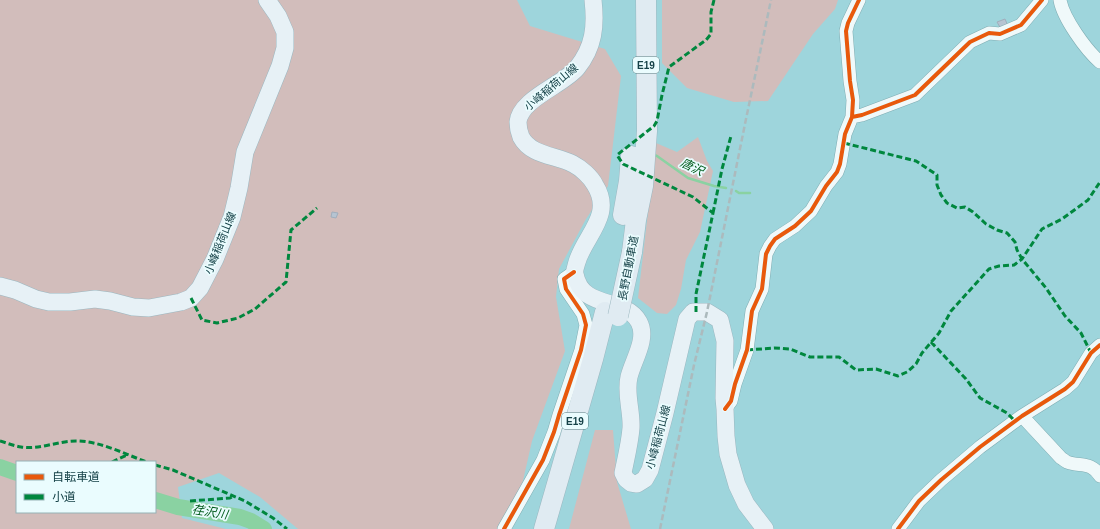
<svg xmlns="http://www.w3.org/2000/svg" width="1100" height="529" font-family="Arial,'Noto Sans JP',sans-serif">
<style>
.green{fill:#d2bdbb;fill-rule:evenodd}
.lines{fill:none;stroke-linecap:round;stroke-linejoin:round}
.stream{stroke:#8ad2a2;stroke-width:2.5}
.river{stroke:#8ad2a2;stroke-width:16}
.building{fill:#b6c4d2;stroke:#a0aebc}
.minor-casing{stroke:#7facb2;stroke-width:14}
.major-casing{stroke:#9ab7c0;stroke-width:18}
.highway-casing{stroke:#9ab7c0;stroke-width:21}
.minor{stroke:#f0f9fa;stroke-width:13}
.major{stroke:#e7f1f6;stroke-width:17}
.highway{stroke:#e0ebf2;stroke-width:20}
.rail{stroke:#acbabd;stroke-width:2.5;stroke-dasharray:6 3;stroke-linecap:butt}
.highway-bridge-casing{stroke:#9ab7c0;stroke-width:21;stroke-linecap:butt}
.highway-bridge{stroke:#e0ebf2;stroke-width:20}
.quiet{stroke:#00873e;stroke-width:3;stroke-dasharray:6 3;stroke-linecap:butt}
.cycleway-casing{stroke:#eafcfe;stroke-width:6}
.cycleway{stroke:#e8590c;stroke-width:4}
.labels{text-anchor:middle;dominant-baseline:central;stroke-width:3.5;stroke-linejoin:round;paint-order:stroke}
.shield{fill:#eafcfe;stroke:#567a7f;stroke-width:1}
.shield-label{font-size:10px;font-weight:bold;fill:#164248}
.street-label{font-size:11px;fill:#164248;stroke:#eafcfe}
.water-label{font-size:12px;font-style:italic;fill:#005b1a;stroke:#eafcfe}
</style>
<rect width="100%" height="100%" fill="#9ed5dc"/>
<path class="green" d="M0,0H517L530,26L605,49L621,76L608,186L586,219L559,269L556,297L565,351L532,441L512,529H298L260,497L219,473L178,487L182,518L226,529H0ZM17,462H155V512H17Z
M662,0H838L835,9L813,34L768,101L734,102L687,88L662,63Z
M698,137L707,161L713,171L700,232L686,260L681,289L676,305L667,314L657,313L638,298L656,143L677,152Z
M595,430H613L617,482L631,529H569Z"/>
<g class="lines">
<path class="stream" d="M654,155L657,156L688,178L714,186L726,188
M736,191L739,193H750"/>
<path class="river" d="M0,467L17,473
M155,500L178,507L240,517L251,521L264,529"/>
</g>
<path class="building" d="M1005,19L1008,26L1001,29L997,22Z
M332,212L338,213L336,218L331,217Z"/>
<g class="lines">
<defs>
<path id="minor" d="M1060,0C1063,18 1086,50 1100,62
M852,117L862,115L915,95L970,42L989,33L1000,34L1021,25L1042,0
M725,409L731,401L735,384L747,350L752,311L762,289L766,254L770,246L775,239L795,226L811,211L826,186L837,172L840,164L845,134L852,117L853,100L850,81L846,31L848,23L859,0
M1022,416L1061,458C1063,459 1065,461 1067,462C1080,467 1091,461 1100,476
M504,529L543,460L554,432L559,415L581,350L586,325L583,314L566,289L564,279L574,272
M898,529L919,501L941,480L980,447L1022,416L1065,389L1073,382L1091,353L1100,345"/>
<path id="major" d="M593,0C596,26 594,47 577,68C563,85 520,99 518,122C518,127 519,132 521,137C531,156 556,155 573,164C581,168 591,177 595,185C614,215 585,235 577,262C576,266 574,270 575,274C582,311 625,296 639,322C648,339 633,360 629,377C625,394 632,411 631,428C630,442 626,458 623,473L626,479L631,483L637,484L645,479L650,470L665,413L687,319L693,312H707L720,320L725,341L724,398L725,409L726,436L728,454L737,485L746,504L765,529
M0,286L15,290L36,299L49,302H70L95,299L110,301L133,307L149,308L181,302L191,298L200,288L215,259L232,217L239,188L245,152L280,66L285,48V32L278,16L267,0"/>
<path id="highway" d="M623,215L629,181L631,156
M632,252L636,220L643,186L647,131L646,0
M544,529L593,359L605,312"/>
</defs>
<use href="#minor" class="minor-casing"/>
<use href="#major" class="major-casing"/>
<use href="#highway" class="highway-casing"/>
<use href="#minor" class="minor"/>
<use href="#major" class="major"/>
<use href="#highway" class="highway"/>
<path class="rail" d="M660,529L694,365L707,312L746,119L771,0"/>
<defs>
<path id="highway-bridge" d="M618,316L632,252"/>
</defs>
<use href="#highway-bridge" class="highway-bridge-casing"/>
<use href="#highway-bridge" class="highway-bridge"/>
<path class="quiet" d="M844,143L916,161L937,175V185L941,195L947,203L957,208L965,207L973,212L986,224L997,230L1007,233L1015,242L1017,250L1022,259L1046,288L1065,316L1081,333L1091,353
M713,213L722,169L731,136
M191,298L202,320L217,323L238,318L255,309L286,282L291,230L317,208
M696,312V294L713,213L693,197L623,164L617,155L654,126L657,121L662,95L669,67L706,40L711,34V12L714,0
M931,342L966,379L980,398L1007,413L1015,421
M747,350L774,348L790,349L810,357H839L856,370L876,369L898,376L907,372L916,364L922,353L939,333L951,311L989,269L999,266L1014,265L1022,259L1042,229L1062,219L1088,200L1100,182
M0,441C7,443 14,446 21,447C39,450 58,441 76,441C101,441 124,454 147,462
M112,462L127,455
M155,465L173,470L245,501L273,518L287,529
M190,501L230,498L234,496"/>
<defs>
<path id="cycleway" d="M852,117L862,115L915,95L970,42L989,33L1000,34L1021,25L1042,0
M725,409L731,401L735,384L747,350L752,311L762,289L766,254L770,246L775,239L795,226L811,211L826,186L837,172L840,164L845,134L852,117L853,100L850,81L846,31L848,23L859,0
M504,529L543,460L554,432L559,415L581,350L586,325L583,314L566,289L564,279L574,272
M898,529L919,501L941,480L980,447L1022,416L1065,389L1073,382L1091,353L1100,345"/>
</defs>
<use href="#cycleway" class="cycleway-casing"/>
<use href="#cycleway" class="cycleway"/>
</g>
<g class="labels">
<g class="shield">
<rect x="633" y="57" width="26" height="16" rx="3"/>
<rect x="562" y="413" width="26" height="16" rx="3"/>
</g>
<g class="shield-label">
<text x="646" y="65">E19</text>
<text x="575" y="421">E19</text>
</g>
<g class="street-label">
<text transform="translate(551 87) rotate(-40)">小峰稲荷山線</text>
<text transform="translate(220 243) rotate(-68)">小峰稲荷山線</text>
<text transform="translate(628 268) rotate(-79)">長野自動車道</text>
<text transform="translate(658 437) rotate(-75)">小峰稲荷山線</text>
</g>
<g class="water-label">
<text transform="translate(692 167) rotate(25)">唐沢</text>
<text transform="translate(210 512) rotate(9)">荏沢川</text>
</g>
</g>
<rect x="16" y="461" width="140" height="52" fill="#eafcfe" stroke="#95b2b5"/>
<rect x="24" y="474" width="20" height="6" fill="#e8590c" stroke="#95b2b5"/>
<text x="52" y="481" font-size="12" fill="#164248">自転車道</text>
<rect x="24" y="494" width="20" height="6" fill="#00873e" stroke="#95b2b5"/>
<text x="52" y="501" font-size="12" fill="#164248">小道</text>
</svg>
